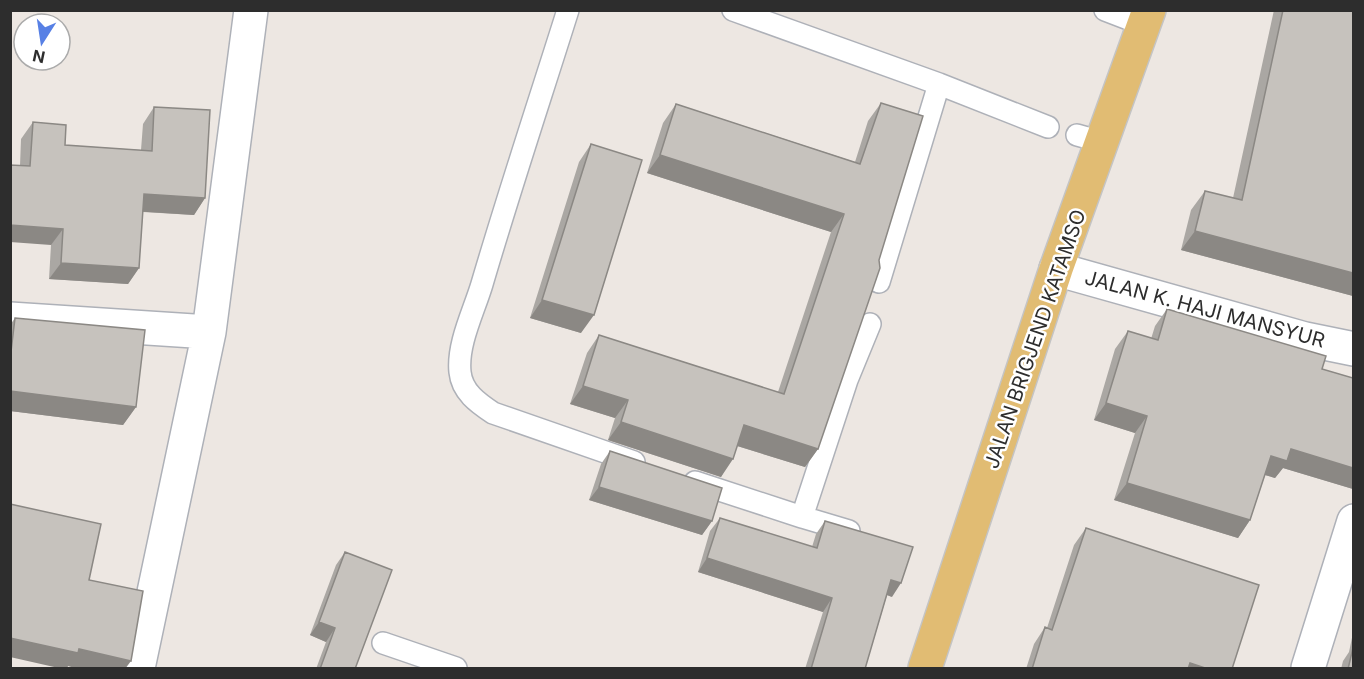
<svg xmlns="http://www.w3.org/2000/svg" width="1364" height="679" font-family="Inter,sans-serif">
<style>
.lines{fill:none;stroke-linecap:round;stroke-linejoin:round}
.service-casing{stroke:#aeb1b8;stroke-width:24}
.minor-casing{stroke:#aeb1b8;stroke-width:36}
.tertiary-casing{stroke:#aeb1b8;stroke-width:36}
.primary-casing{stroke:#c4c4c4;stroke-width:36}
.service{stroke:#fff;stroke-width:21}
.minor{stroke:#fff;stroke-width:33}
.tertiary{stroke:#fff;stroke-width:33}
.primary{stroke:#e1bc73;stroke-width:33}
.wall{fill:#aaa7a3}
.shaded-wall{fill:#8b8884}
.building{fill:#c6c2bd;stroke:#8b8884;stroke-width:1.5}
.labels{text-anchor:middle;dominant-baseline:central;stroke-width:5;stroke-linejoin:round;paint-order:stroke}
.street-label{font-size:20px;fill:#2d2d2d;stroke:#fff}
</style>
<rect width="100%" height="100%" fill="#ede7e2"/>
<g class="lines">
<defs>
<path id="service" d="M568,10C539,102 509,192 482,284C474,311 457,344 460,372C462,392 478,403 493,413L634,462
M733,10L939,84
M1105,10L1144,25
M1077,135L1102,142
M879,282L939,84L1048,127
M695,482L802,517
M849,531L802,517L847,380L870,324
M383,643L456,668"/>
<path id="minor" d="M10,319L209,332
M138,668L209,332L251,10
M1308,668L1354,521"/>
<path id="tertiary" d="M1056,269L1305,339L1354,349"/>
<path id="primary" d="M925,668L1056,269L1149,10"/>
</defs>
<use href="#service" class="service-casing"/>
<use href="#minor" class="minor-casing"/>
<use href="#tertiary" class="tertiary-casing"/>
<use href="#primary" class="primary-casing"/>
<use href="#service" class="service"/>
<use href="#minor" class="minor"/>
<use href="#tertiary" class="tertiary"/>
<use href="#primary" class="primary"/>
</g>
<path class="wall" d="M1274,10H1353V296L1181,250L1191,210L1205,191L1233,198Z
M881,103L818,449L805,467L737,446L721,477L608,440L615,418L570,404L587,353L599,335L778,392L831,232L647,173L663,123L676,104L855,162L868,121Z
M154,107L205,198L194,215L143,212L139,268L128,284L49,279L51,245L20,166L21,139L33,122L65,145L141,150L143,124Z
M591,144L581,333L530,318L579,162Z
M1167,309L1322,369L1353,378V489L1283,468L1275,478L1265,475L1250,520L1238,538L1114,500L1135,433L1094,420L1115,349L1128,331L1151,339L1155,326Z
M15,318L136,407L123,425L10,411V325Z
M610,451L712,521L702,535L589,500L601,464Z
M720,518L812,547L816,534L825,521L892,597L887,595L865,669H805L823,612L698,572L710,531Z
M1086,528L1232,669H1026L1034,644L1045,627L1047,628L1074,545Z
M345,552L355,669H316L326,642L310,635L336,565Z
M1353,633V669H1341L1343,661L1349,652Z"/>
<path class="shaded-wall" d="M660,155L844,214L831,232L647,173Z
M144,194L205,198L194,215L132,211Z
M10,225L63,229L51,245L10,242Z
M1195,231L1353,273V296L1181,250Z
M61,263L139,268L128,284L49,279Z
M542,300L594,315L581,333L530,318Z
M583,386L628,400L615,418L570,404Z
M10,391L136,407L123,425L10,411Z
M1106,403L1147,416L1135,433L1094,420Z
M621,422L733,459L721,477L608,440Z
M744,425L818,449L805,467L731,444Z
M1291,449L1353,468V489L1283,468L1275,478L1258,473L1271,456Z
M1127,483L1250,520L1238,538L1114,500Z
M599,487L712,521L702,535L589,500Z
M707,558L832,598L823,612L698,572Z
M891,580L901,583L892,597L882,593Z
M319,622L335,628L326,642L310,635Z
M10,638L79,649L131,661L125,669H78L68,666L67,669H63L10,657Z
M1190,663L1208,669H1186Z"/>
<path class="building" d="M1283,10H1353V273L1195,231L1205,191L1242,200Z
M881,103L923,116L879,260L880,268L818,449L744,425L733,459L621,422L628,400L583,386L599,335L784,394L844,214L660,155L676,104L860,164Z
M154,107L210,110L205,198L144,194L139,268L61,263L63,229L10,225V165L30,166L33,122L66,125L65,145L152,151Z
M591,144L642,160L594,315L542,300Z
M1167,309L1326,356L1322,369L1353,378V468L1291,449L1287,461L1271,456L1250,520L1127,483L1147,416L1106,403L1128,331L1158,340Z
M15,318L145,330L136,407L10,391V360Z
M610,451L722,488L712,521L599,487Z
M10,504L101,524L89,580L143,591L131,661L79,649L78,653L10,638Z
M720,518L817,548L825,521L913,547L901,583L891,580L865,669H811L832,598L707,558Z
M1086,528L1259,585L1232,669H1208L1190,663L1188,669H1032L1045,627L1052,630Z
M345,552L392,570L355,669H320L335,628L319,622Z
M1353,648V669H1348Z"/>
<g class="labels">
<g class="street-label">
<text transform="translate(1205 309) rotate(15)">JALAN K. HAJI MANSYUR</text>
<text transform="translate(1035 339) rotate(-71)">JALAN BRIGJEND KATAMSO</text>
</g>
</g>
<rect width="1364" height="679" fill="none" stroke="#2d2d2d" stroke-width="24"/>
<g transform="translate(42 42) rotate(192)"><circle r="28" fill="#ffffff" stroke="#ababab" stroke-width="1.5"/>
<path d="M0-4.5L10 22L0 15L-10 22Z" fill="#5780e5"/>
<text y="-9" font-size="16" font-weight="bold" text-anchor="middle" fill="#2d2d2d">N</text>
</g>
</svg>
